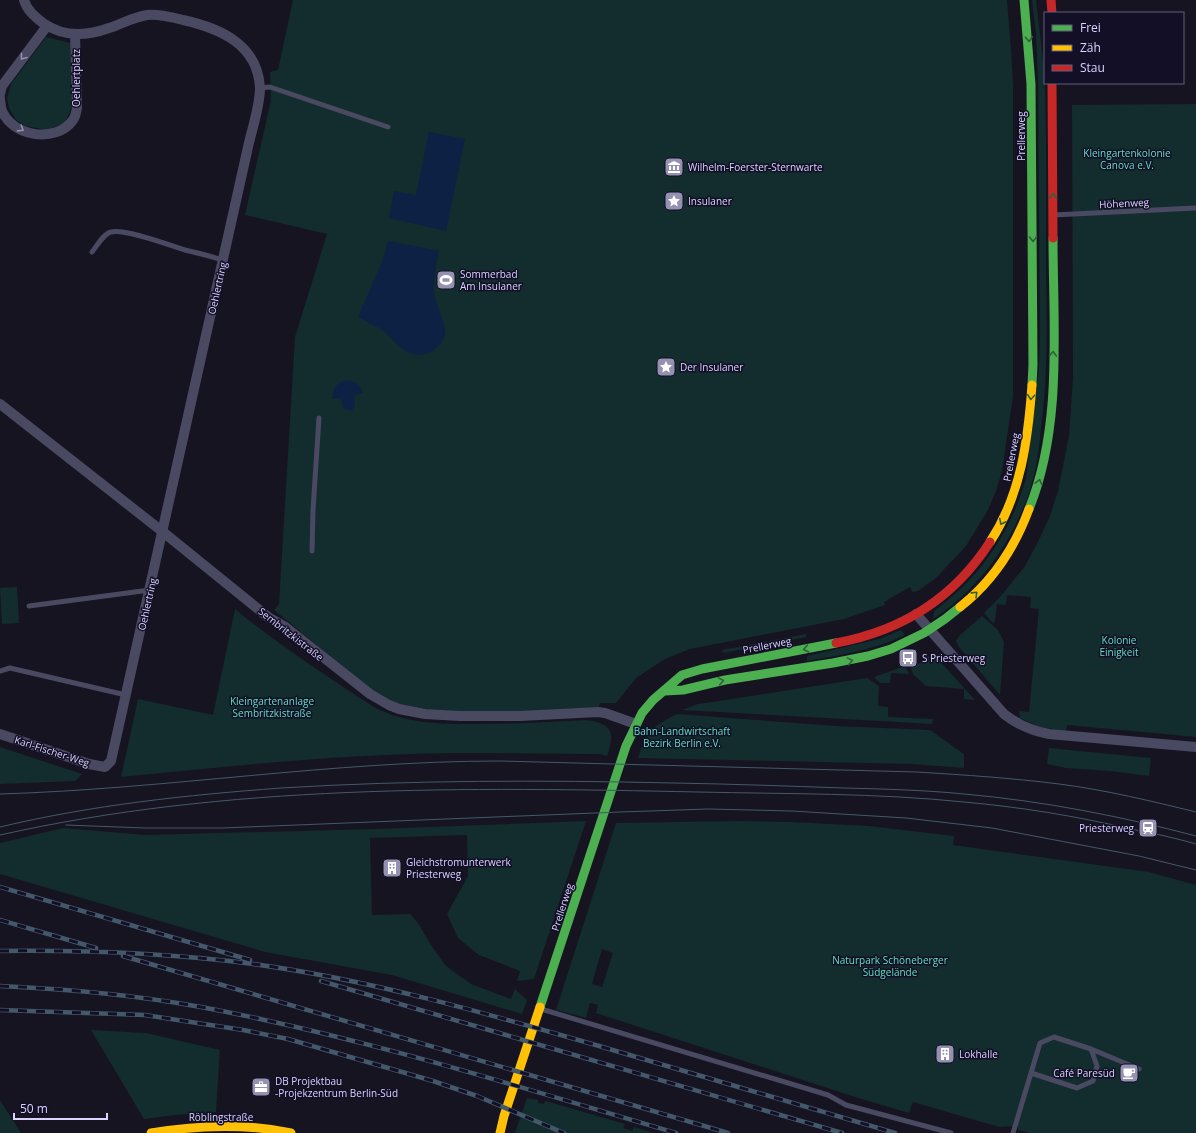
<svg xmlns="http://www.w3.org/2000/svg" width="1196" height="1133" font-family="'Open Sans',sans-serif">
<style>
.green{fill:#132c2d;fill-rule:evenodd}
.water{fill:#0d2144}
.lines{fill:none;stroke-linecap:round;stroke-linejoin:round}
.lane{stroke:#4a4962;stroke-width:5}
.street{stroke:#4a4962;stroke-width:10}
.fast{stroke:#4caf50;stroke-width:9}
.slow{stroke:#ffc107;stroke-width:9}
.jam{stroke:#c62828;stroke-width:9}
.tram{stroke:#43596b;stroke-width:1}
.rail-casing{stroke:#43596b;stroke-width:4.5}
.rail{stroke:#130f26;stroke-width:3;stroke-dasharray:9;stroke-linecap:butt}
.oneway{stroke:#305f3b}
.oneway2{stroke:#928eb0}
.labels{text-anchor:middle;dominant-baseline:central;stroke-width:3;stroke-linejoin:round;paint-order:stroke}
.street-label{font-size:10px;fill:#d9d4ff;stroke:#130f26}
.park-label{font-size:10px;fill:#5fe0c0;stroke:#130f26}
.poi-label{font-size:10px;fill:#d9d4ff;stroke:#130f26;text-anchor:start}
</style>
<rect width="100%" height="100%" fill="#161421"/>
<path class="green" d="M293,0H1007L1011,50L1013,84V396L1002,471L996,491L988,510L966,546L937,577L918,591L912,592L910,587L884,602L885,605L844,619L690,649L665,659L636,678L616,703H600L599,707L529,711L465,712L427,709L403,705L391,701L369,688L274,610L279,604L295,337L327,234L245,215L271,100L270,72L278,70Z
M1032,0H1036C1039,29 1044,59 1045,89C1047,149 1046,210 1046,270C1047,323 1048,375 1041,428C1039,450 1036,472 1029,493C1011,544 979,589 933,619L934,611C980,578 1011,532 1026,478L1039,367L1040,337L1038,86L1036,33Z
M46,37L70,43L73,105L65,122L48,130L25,126L16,120L9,108L7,98L11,84Z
M1196,104V737L1067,725L1066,731L1040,727L1020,718L1019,711L1029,712L1039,609L1030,608L1031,597L1007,595L1006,605L997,604L995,621L993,623L984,613L1002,595L1025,566L1037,544L1050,516L1058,491L1069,436L1073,378L1072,105Z
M17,587L19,623L2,624L0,588Z
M235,609C279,645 326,676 374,707C406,724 441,724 476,724C513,724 550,722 587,720C613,724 615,733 607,756L600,754C551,754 503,753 454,753C343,754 232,766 121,777L138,699L213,715Z
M982,616L998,630L1004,642L1000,695L959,647L956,641L959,636Z
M901,630L905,635C874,650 841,655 807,661V656L879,639Z
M806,634V637L723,653L722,650Z
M926,656L937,658L975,700L964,699V689L926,686L913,674L909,664L916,661L918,664L926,660L924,657Z
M905,666L909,674L891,673L890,683H880L874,677Z
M867,678L879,686L878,706L888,707V717L933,719L932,724L682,710L698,704L712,702Z
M677,714L837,726L930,730L964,754V768L912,764L638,758C647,730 652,727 677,714Z
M0,747L82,774L75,781L0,784Z
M1049,748L1151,758L1149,776L1110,771L1066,768L1047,764Z
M586,821L534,979L517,981L520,971L479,955L458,938L447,914L468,876L467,835L370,838L372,915L410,914L418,923L431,945L446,966L471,984L511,999L515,989L527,1000L522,1014L392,975L265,952L0,874V843L63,828L145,835L375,829Z
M740,821L792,822L869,826L954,836L953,845L1149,872L1196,885V1133H1030L1018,1130V1126L999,1127L913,1102L909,1113L855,1097L596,1013L598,1005L590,1003L586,1018L556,1010L616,823ZM602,949L613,953L602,987L592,984Z
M91,1030L146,1033L220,1050L216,1112L175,1115L144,1119Z
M527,1098L538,1100V1103L543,1104L546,1101L625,1124L623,1128L632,1131L634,1127L654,1133H515Z
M0,1100L21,1133H0Z"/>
<path class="water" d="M429,132L465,139L446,231L389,218L394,191L416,195Z
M388,241L439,251C437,264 433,278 434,291C436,314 459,335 432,351C425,355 416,356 408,352C399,348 392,339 385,332C377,326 367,322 358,317L382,262Z
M347,380C356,381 360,385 363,393L355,395L354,398L355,406L352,410H347L343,408L342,401L339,398L332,399C333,389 336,382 347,380Z"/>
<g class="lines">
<path class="lane" d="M260,88L270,87L388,127
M1053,215L1196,208
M92,252C97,246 103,234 111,232C124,228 169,245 185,250C197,253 210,256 223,260
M312,551L313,510L319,418
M29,606L150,590
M0,671L10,668L126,695
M541,1009L828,1095L846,1105L951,1133
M1091,1049L1139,1069
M1013,1133L1040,1043L1054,1037L1091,1049L1097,1066L1093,1081L1077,1088L1031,1073"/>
<path class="street" d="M0,94L2,86L47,26
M0,98C0,101 1,105 1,108C10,137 56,144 73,120C76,116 76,112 77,108L75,34
M0,404L163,532L268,617L284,626L370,694L389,705L399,709L425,714L460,716H520L598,712L605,713L636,724
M916,614L1004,714C1018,725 1032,731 1049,734L1196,747
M0,734L89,764L105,767L111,761L248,147C252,129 260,106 260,88C258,44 219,28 183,20C171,17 159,14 147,15C133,17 122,24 109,28C87,36 63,37 43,23C34,16 27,10 24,0"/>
<path class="fast" d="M1024,0L1031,84L1033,365L1032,385
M1029,509C1063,426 1053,326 1053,238
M665,691L683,690L725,680L833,663L868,656L891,649L924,633L945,619L960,607
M540,1007L626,746L642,713L653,700L682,675L702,669L836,643"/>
<path class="slow" d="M990,542C1021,495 1028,440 1032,385
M960,607C992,582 1015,547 1029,509
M151,1133C198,1125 244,1123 291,1133
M500,1133L504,1116L540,1007"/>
<path class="jam" d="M1051,0L1052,13
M1052,83L1053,238
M836,643C901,631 954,598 990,542"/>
<path class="tram" d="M0,794C167,789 333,761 500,761L917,772C965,775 1012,778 1059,784C1106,790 1151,801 1196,812
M66,825L145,828H222L620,812L708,809L792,811L906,818L992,828L1139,856L1196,870
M0,827C92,805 187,795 281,788C412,780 543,780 674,783C731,784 787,786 844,788C884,789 924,790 964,794C1043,801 1120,816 1196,836
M0,835C227,784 467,787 698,792C787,794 876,793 964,802C1020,807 1076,816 1131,829C1153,833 1175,838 1196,844"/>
<defs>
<path id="rail" d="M0,887L250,960
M0,920L96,948
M0,951C85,950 169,953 253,964C371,980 485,1013 599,1046C698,1075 796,1104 895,1133
M123,956L728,1133
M321,981L842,1133
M0,986C67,989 135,995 201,1007C362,1037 519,1087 676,1133
M0,1010L145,1015L243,1030L288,1039L433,1081L477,1096L564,1133"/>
</defs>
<use href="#rail" class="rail-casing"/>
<use href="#rail" class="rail"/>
</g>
<defs><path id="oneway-chevron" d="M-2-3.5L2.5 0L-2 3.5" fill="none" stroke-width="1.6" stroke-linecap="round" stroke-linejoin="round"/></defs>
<g class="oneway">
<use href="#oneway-chevron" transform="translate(1029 39) rotate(86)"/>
<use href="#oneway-chevron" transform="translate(1053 196) rotate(-90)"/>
<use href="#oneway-chevron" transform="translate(1033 239) rotate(90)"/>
<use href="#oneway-chevron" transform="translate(1053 354) rotate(-88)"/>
<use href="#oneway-chevron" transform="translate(1031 397) rotate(95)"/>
<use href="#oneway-chevron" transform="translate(1039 482) rotate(-76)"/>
<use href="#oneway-chevron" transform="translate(1002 522) rotate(117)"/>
<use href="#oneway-chevron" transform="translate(975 594) rotate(-44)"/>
<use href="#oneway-chevron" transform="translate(806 649) rotate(169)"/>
<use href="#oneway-chevron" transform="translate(850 661) rotate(-10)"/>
<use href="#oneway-chevron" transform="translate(721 681) rotate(-10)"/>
</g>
<g class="oneway2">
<use href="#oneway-chevron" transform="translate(23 57) rotate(128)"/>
<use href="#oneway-chevron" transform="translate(21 129) rotate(32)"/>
</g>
<defs>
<symbol id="museum-square" viewBox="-11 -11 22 22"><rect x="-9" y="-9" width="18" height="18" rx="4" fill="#9591b1" stroke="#130f26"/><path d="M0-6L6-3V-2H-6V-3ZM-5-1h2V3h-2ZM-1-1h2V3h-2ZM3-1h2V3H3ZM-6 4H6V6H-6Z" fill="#fff"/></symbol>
<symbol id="sight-square" viewBox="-11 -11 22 22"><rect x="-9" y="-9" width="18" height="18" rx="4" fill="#9591b1" stroke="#130f26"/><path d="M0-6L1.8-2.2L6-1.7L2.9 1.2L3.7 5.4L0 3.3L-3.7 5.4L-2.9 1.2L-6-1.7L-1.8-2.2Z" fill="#fff"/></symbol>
<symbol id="stadium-square" viewBox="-11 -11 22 22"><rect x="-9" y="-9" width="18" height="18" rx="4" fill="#9591b1" stroke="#130f26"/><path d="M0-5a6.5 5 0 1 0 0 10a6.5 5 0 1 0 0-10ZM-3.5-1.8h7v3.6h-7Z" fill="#fff"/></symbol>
<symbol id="bus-square" viewBox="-11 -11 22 22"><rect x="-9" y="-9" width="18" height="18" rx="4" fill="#9591b1" stroke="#130f26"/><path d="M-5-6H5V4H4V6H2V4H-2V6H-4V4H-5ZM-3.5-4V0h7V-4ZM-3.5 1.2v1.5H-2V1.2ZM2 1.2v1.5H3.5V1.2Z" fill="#fff"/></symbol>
<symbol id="station-square" viewBox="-11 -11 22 22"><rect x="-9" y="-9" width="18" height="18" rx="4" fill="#9591b1" stroke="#130f26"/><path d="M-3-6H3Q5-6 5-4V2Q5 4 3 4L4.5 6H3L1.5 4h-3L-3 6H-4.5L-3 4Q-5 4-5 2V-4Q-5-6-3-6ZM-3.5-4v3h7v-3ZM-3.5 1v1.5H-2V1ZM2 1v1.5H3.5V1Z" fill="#fff"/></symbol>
<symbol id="building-square" viewBox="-11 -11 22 22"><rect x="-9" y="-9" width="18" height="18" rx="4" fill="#9591b1" stroke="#130f26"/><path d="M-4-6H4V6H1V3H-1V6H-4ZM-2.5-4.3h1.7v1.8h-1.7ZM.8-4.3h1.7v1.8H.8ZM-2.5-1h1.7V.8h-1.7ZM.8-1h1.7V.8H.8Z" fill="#fff"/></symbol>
<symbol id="cafe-square" viewBox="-11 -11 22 22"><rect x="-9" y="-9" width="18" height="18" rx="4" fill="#9591b1" stroke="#130f26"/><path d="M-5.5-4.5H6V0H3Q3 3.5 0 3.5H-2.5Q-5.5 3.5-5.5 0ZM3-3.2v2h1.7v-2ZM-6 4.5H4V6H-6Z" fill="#fff"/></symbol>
<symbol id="office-square" viewBox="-11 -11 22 22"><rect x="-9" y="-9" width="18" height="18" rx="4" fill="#9591b1" stroke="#130f26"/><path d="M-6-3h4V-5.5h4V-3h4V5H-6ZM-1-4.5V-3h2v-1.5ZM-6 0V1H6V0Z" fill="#fff"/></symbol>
</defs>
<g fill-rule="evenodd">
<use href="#museum-square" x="663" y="156" width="22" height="22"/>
<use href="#sight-square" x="663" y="190" width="22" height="22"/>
<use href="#stadium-square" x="435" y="269" width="22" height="22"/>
<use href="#sight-square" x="655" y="356" width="22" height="22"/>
<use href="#bus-square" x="897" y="647" width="22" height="22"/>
<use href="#station-square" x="1137" y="817" width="22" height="22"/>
<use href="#building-square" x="381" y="857" width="22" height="22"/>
<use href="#building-square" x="934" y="1043" width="22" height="22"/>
<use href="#cafe-square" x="1118" y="1062" width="22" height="22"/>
<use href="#office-square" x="250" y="1076" width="22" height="22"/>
</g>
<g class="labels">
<g class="street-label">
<text transform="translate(76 78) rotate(-90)">Oehlertplatz</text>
<text transform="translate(1021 136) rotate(-90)">Prellerweg</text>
<text transform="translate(1124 203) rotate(-3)">Höhenweg</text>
<text transform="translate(217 288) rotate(-77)">Oehlertring</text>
<text transform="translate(1011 457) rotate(-79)">Prellerweg</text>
<text transform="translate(147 604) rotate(-77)">Oehlertring</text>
<text transform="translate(291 634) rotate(38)">Sembritzkistraße</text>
<text transform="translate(767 645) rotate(-11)">Prellerweg</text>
<text transform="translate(52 751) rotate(18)">Karl-Fischer-Weg</text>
<text transform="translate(562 907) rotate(-72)">Prellerweg</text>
<text x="221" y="1117">Röblingstraße</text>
</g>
<g class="park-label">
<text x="1127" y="153">Kleingartenkolonie<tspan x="1127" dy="12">Canova e.V.</tspan></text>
<text x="1119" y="640">Kolonie<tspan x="1119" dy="12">Einigkeit</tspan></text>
<text x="272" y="701">Kleingartenanlage<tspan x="272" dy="12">Sembritzkistraße</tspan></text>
<text x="682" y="731">Bahn-Landwirtschaft<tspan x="682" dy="12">Bezirk Berlin e.V.</tspan></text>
<text x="890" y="960">Naturpark Schöneberger<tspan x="890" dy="12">Südgelände</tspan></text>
</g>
<g class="poi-label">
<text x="688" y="167">Wilhelm-Foerster-Sternwarte</text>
<text x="688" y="201">Insulaner</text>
<text x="460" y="274">Sommerbad<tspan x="460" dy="12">Am Insulaner</tspan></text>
<text x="680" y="367">Der Insulaner</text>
<text x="922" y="658">S Priesterweg</text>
<text x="1134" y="828" text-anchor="end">Priesterweg</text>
<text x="406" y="862">Gleichstromunterwerk<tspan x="406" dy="12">Priesterweg</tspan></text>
<text x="959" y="1054">Lokhalle</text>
<text x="1115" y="1073" text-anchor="end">Café Paresüd</text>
<text x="275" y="1081">DB Projektbau<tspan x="275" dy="12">-Projekzentrum Berlin-Süd</tspan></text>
</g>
</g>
<rect x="1044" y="12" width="140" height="72" fill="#130f26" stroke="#625e7d"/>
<rect x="1052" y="25" width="20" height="6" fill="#4caf50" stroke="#625e7d"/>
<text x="1080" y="32" font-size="12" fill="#d9d4ff">Frei</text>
<rect x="1052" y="45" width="20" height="6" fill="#ffc107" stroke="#625e7d"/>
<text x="1080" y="52" font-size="12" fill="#d9d4ff">Zäh</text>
<rect x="1052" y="65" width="20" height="6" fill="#c62828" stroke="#625e7d"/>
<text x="1080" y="72" font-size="12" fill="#d9d4ff">Stau</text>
<path d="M14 1113v6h93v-6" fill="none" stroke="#d9d4ff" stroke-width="2"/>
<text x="20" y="1113" font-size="12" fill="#d9d4ff" stroke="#130f26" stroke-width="3" paint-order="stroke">50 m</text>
</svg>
